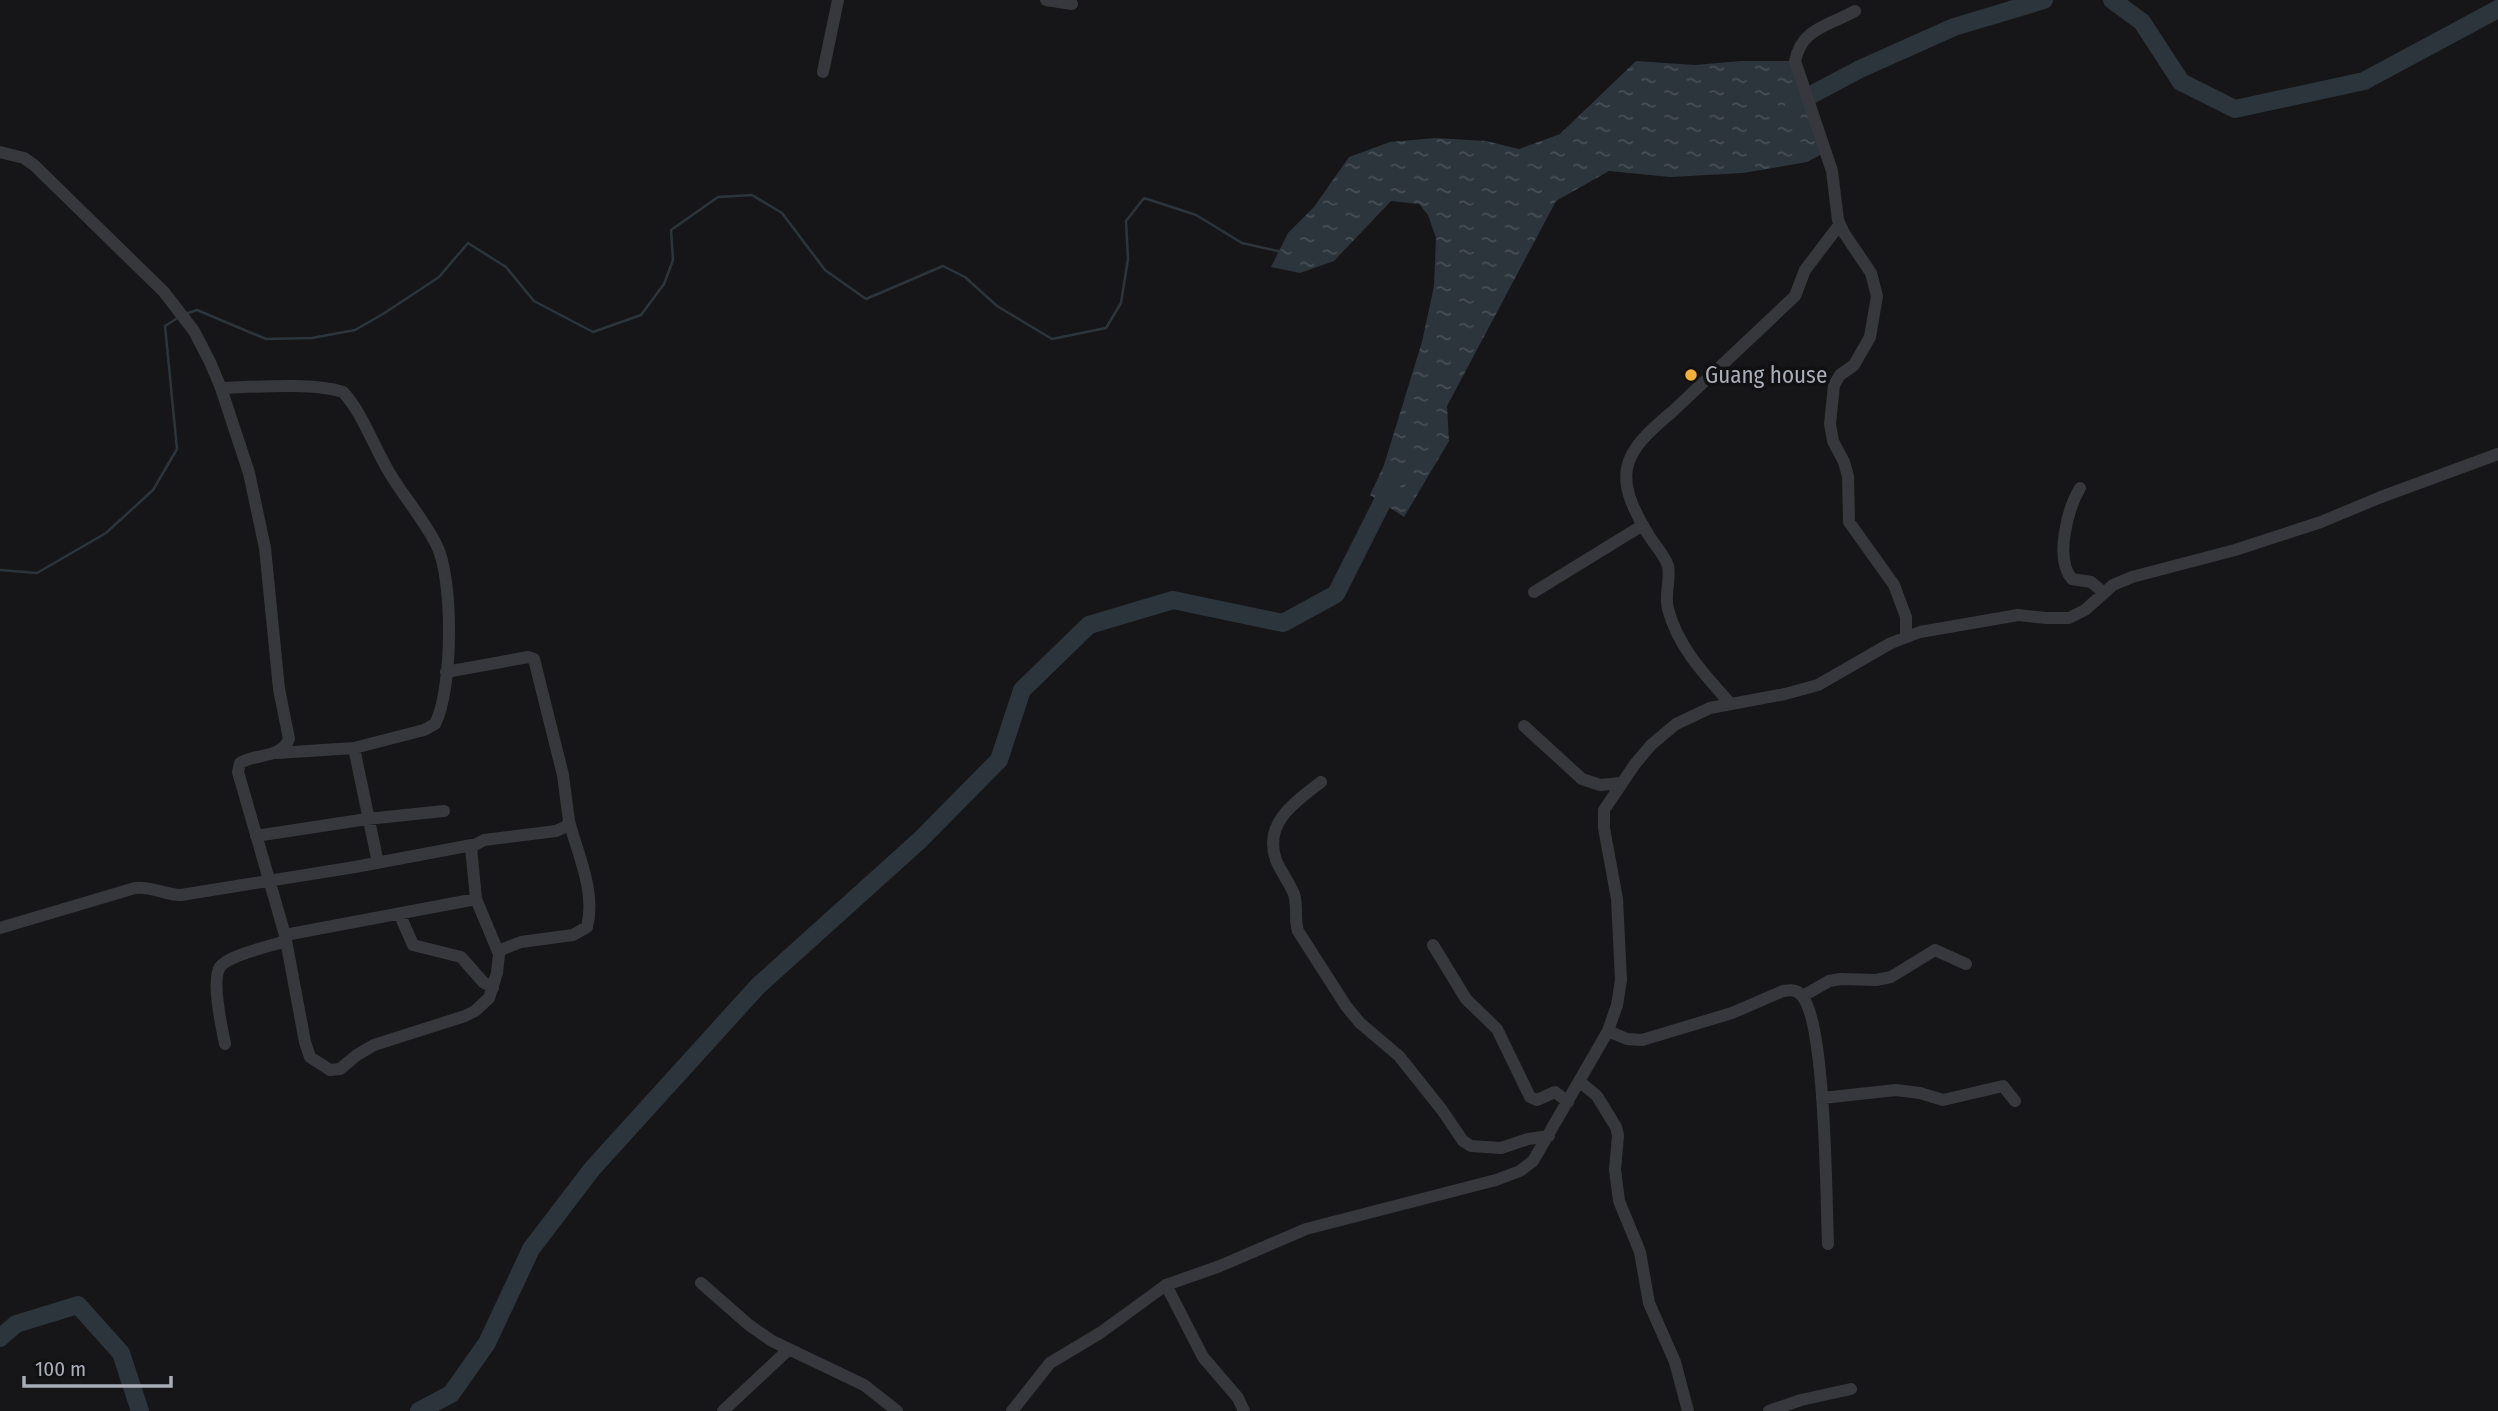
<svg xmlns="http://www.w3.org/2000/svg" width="2498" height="1411" font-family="'Fira Sans Condensed',sans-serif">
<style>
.water{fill:url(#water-ripples)}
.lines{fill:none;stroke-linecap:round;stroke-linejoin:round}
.stream{stroke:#2c353c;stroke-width:2.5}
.river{stroke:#2c353c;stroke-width:18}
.minor{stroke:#37383d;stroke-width:12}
.poi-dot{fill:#f2b134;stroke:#111113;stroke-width:2.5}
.labels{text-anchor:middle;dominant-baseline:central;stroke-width:7;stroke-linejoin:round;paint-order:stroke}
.poi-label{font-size:23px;fill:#a8adb8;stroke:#111113;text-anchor:start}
</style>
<defs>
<pattern id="water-ripples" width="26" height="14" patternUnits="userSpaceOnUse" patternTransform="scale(1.75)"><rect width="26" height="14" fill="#2c353c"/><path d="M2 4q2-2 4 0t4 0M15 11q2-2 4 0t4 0" fill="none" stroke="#485056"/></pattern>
</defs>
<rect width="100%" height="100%" fill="#161618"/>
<path class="water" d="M1636,61L1695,65L1741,61H1795L1824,153L1807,162L1743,173L1670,177L1609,171L1556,201L1447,406L1449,441L1404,517L1370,495L1384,465L1422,342L1434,286L1436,238L1428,215L1419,204L1391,201L1334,261L1300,273L1271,267L1288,233L1314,207L1349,157L1390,142L1436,138L1486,141L1519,149L1560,134Z"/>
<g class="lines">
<path class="stream" d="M185,314L197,310L266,339L312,338L355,330L383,314L439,277L468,243L506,267L534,301L593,332L641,315L664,284L673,260L671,230L718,197L752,195L782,213L825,270L866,299L943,266L965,277L997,306L1052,339L1106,328L1121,303L1128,259L1126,221L1144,198L1196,215L1242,243L1282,252
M0,570L37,573L106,533L153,490L177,449L165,326L179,317"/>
<path class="river" d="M2112,0L2142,22L2181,82L2235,109L2364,81L2498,9
M1794,104L1860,69L1954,27L2044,0
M0,1338L16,1324L78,1305L121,1353L140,1411
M419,1411L451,1394L487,1343L531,1249L592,1169L758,986L920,840L999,760L1022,690L1089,625L1173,600L1283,623L1336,594L1393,481"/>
<path class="minor" d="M1046,0L1072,4
M1855,11C1828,26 1802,28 1795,61L1832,171L1838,220L1844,233L1871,273L1877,296L1870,337L1854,365L1840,375L1834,385L1830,424L1833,441L1844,462L1848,476L1849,522L1894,585L1906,617V636
M823,72L838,0
M0,152L24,158L34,165L164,292L194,331L210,362L221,388L249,473L265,548L279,689L289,739C281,759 256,753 240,763L238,772L285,935L305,1042L310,1057L330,1070L340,1069L357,1055L374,1045L465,1016L475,1011L489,998L497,973L499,954L476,899L471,847L484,840L556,831L567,826L569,821L563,775L534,659L528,657L446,672
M221,388C253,387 314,382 343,392C362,412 374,447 389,472C403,496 423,518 436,544C454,577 453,690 435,724L424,730L354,748L277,753
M2080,488C2068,508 2054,559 2072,579L2091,582L2103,592
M1534,592L1643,525
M1729,702C1704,674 1678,647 1668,609C1664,595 1671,580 1668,566C1665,555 1654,545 1648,534C1612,475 1621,454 1672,412L1795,296L1805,270L1840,224
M1524,726L1582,779L1600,785L1621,783
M354,748L378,863
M1321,782C1295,802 1263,823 1276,860C1281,872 1289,882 1294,894C1298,907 1294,919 1298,931L1346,1006L1360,1023L1399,1056L1442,1110L1463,1141L1471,1146L1501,1148L1528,1139L1549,1136
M256,836L367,819L444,811
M400,915L413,945L461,957L483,982L493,988
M0,928L135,888C152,886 165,895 181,895L355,867L472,845
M285,935L476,899
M1433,945L1466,999L1497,1029L1530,1097L1537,1100L1555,1092L1568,1102
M498,951L521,942L573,935L587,927C596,892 578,855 569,821
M1803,996L1829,981L1841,979L1876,980L1891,977L1935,950L1966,964
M1608,1031L1627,1039L1642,1040L1732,1013L1783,991C1790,990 1797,989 1802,996C1826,1023 1826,1200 1828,1244
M225,1044C222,1029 211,980 220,967C228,955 271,946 286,941
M1579,1081L1597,1096L1616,1127L1618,1135L1615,1170L1619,1201L1640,1252L1649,1303L1675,1362L1688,1411
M1822,1098L1896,1090L1920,1093L1943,1100L2003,1086L2015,1101
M701,1283L749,1325L772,1341L864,1385L897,1411
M1166,1285L1203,1357L1238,1398L1244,1411
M723,1411L788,1350
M1012,1411L1050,1363L1100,1333L1166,1285L1220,1266L1306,1229L1496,1180L1520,1171L1533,1161L1608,1031L1617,1005L1621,980L1617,899L1604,828V810L1635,764L1651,745L1676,724L1710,708L1785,694L1818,685L1891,643L1920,632L2018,615L2046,618H2069L2085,610L2113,585L2132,577L2235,550L2321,522L2381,497L2498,454
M1769,1411L1801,1400L1851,1389"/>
</g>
<circle class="poi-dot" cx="1691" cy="375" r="7"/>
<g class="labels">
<g class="poi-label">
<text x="1705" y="375">Guang house</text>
</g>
</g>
<path d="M24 1376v10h147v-10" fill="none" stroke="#a8adb8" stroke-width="3.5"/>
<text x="35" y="1376" font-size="21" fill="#a8adb8" stroke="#111113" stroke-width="5" paint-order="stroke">100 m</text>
</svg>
